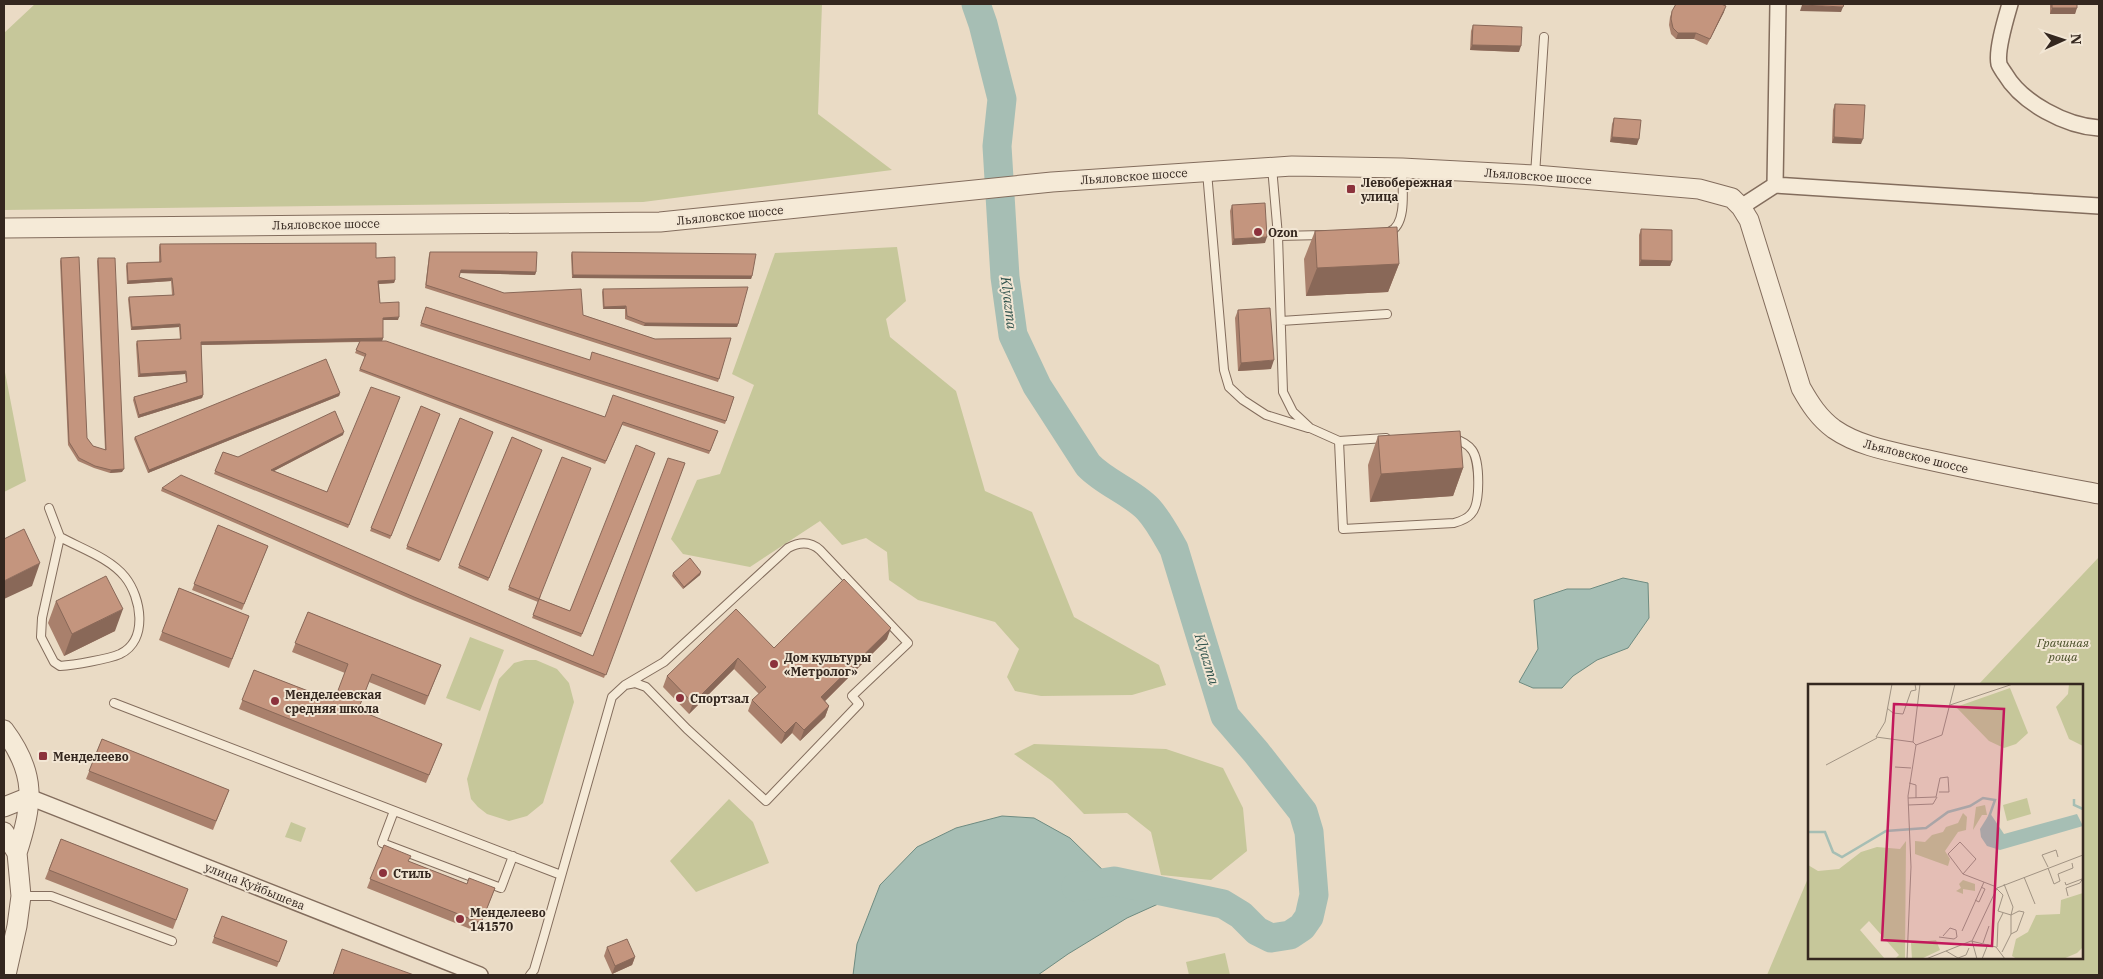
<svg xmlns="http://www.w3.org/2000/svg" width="2103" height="979" font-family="'IBM Plex Serif',serif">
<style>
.green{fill:#c6c79a}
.water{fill:#a6beb4;stroke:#6e8b81}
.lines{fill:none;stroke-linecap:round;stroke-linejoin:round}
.river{stroke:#a6beb4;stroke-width:29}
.service-casing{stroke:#836d5d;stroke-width:10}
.minor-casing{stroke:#836d5d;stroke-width:18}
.tertiary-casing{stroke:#836d5d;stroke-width:21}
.service{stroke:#f5ead7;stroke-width:8}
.minor{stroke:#f5ead7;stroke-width:15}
.tertiary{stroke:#f5ead7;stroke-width:19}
.wall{fill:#a9806c}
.shaded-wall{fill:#896858}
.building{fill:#c4957e;stroke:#896858}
.poi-dot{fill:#8c323c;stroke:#f2e6d4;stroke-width:2}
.labels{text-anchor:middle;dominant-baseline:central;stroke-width:4;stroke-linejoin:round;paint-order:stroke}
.street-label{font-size:12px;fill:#34271f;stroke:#f2e6d4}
.poi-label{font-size:12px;font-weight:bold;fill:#34271f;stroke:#f2e6d4;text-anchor:start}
.park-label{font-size:12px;font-style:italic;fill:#494f28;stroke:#f2e6d4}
.water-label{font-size:14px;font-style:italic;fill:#30534d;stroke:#f2e6d4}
.inset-river{fill:none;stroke:#a6beb4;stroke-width:2.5}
.inset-road{fill:none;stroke:#a19383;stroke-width:1}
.view{fill:#c2185b;fill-opacity:0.15;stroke:#c2185b;stroke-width:2.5}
.inset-edge{fill:none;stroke:#34271f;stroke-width:2.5}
</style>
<rect width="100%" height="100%" fill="#eadbc5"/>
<path class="green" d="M35,4H822L818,114L892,170L643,202L4,210V33Z
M897,247L906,301L886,319L890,337L956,391L985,491L1032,512L1074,617L1159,665L1166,685L1132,695L1041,696L1015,691L1007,677L1019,649L995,622L918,600L889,580L887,552L866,538L842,545L820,521L750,567L683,554L671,539L697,480L720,474L754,385L732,374L775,253Z
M4,367L26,481L4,492Z
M2099,557V975H1767L1809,876V958H2082V685H1978Z
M470,637L504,650L480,711L446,698Z
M525,660H536L557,669L569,683L574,702L543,803L527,816L509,821L487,814L478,807L471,799L467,779L499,679L514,663Z
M1034,744L1166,749L1223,768L1243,808L1247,851L1211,880L1161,875L1151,832L1127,813L1084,814L1052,781L1014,754Z
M729,799L753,822L769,863L696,892L670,861Z
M291,822L306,828L301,842L285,837Z
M1225,953L1230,975H1189L1186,962Z"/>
<path class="water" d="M1623,578L1648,583L1649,618L1628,648L1597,660L1573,676L1562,688H1533L1519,682L1538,649L1534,600L1567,589H1590Z
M1002,816L1034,818L1070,838L1114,881L1178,895L1127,918L1068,954L1038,975H853L857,944L880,885L917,847L956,828Z"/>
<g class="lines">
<path class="river" d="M976,4L983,24L1002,99L997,146L1005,277L1013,335L1037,386L1088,465C1105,483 1132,492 1148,509C1159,521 1166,535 1174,549L1225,716L1256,752L1303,812L1309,832L1314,895L1309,917L1302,927L1290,935L1271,938L1257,931L1241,915L1223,904L1114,881L1076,887"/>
<defs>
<path id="service" d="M1272,167L1278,236L1283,392L1293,412L1310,428L1339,441L1386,438
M1207,172L1224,370L1229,387L1243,400L1266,415L1308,428
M1535,175L1544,37
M1389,232C1408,225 1402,186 1402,169
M1278,236L1323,235
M1281,321L1387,314
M1339,441L1343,529L1454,523C1461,521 1467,519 1471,514C1481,504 1480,461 1472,450C1467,443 1459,440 1452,438
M49,508L60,537L42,618L41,637L54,662L60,666C74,665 109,659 120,654C149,640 141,597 125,577C110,558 80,548 60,537
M114,703L561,875
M394,811L382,843L501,888L513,856
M21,896H51L172,941
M530,975L534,970L544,936L612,697L625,685L635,683L646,687L687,729L766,801L859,704L852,696L908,643L820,550C810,541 799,542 788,548L664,662L625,685"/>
<path id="minor" d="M2010,4C2006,18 1996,50 1999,64C2000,67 2003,71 2005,74C2022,103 2066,126 2099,128
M1775,185L1778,4
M1741,207L1775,185L2099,206
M29,797L480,975"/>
<path id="tertiary" d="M4,228L660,222L1052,182L1292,166L1402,168L1535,175L1699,189L1732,198L1741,207L1749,220L1801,388C1810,404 1819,418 1834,429C1860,447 1894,452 1924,459C1982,472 2041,483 2099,494
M4,730C37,774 33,803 17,853
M4,807L29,797
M4,832L17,853L21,896L17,926L6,975"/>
</defs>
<use href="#service" class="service-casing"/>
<use href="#minor" class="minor-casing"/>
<use href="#tertiary" class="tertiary-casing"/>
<use href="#service" class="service"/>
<use href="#minor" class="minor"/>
<use href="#tertiary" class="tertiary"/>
</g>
<path class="wall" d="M2050,4H2077L2075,14H2050Z
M1672,11L1724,12L1707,45L1694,39H1676L1671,34L1669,25L1670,17Z
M1473,25L1519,52L1470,50L1471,31Z
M1835,104L1861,144L1832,143L1833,110Z
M1614,118L1637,145L1610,142L1612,124Z
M1232,205L1265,243L1232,245L1230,211Z
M1641,229L1672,261L1670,266H1639V235Z
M1315,231L1399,264L1388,292L1306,296L1304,259Z
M160,244L376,258L395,280L394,283L379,284L380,303L398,320H383V338L382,341L605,417L718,431L709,454L622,425L605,464L359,371L365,357L355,353L360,342L201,345L203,395L202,398L138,418L133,400L134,397L186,382L185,374L138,377L136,344L137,341L180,339L179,327L131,330L128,299L129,297L172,295L171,281L127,284L126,266L127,263L159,262V247Z
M430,252L536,272L535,275L460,273L459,277L504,293L583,315L655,339L731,338L718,382L425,288L429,255Z
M572,252L752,276L751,279L572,278L571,255Z
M61,258L87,438L93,446L105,450L97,261L98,258L122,472L110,473L94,468L78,461L68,445L60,261Z
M603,289L738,324L737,327L644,326L625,319V309H603L602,292Z
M426,307L589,360L734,397L725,424L420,326Z
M1238,310L1271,369L1238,371L1235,318Z
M340,393L339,396L148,473L134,439L135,437Z
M400,397L348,528L214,474L223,452L238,457L343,435L274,471L327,492Z
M421,406L440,414L390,539L370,531Z
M460,418L493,432L439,562L406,549Z
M1378,436L1463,468L1453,496L1370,502L1368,465Z
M512,437L542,450L488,581L458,568Z
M655,453L581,637L532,618L538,602L508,590L562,457L540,599L570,611Z
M685,463L604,678L413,600L161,491L162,488L593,656Z
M218,525L268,546L242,610L192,590Z
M701,572L700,575L683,589L672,576L673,573Z
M179,588L249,616L229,668L159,640Z
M56,601L115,631L64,656L48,623Z
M308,612L441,665L425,705L369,682L358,710L442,744L426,783L239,709L254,670L334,701L345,673L292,652Z
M887,639L825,701L829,706L825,717L800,741L792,733L781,744L748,711L752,700L759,694L734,669L689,714L663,687L667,676L774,648Z
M102,739L229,790L213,830L86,779Z
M61,839L188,889L173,929L45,879Z
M384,845L408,861L467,884L495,888L478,932L367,888Z
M222,916L287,941L277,967L212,943Z
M607,947L635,957L632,965L612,974L604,956Z"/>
<path class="shaded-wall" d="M1802,5L1843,7L1841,12L1800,11Z
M1726,6L1724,12L1707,45L1710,39Z
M2052,8H2077L2075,14H2050Z
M1678,33H1696L1694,39H1676Z
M1472,45L1521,46L1519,52L1470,50Z
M1612,137L1639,139L1637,145L1610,142Z
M1834,137L1863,139L1861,144L1832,143Z
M1267,237L1265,243L1232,245L1234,239Z
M1641,260L1672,261L1670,266H1639Z
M1399,264L1388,292L1306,296L1317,268Z
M461,270L536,272L535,275L460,273Z
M573,275L752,276L751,279L572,278Z
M172,278L171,281L127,284L128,281Z
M395,280L394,283L377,284L378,281Z
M626,306L625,309H603L604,307Z
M399,317L398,320H382L383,318Z
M645,323L738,324L737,327L644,326Z
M180,324L179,327L131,330L132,327Z
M383,338L382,341L200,345L201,342Z
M1274,360L1271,369L1238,371L1241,363Z
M186,371L185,374L138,377L140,374Z
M340,393L339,396L148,473L149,470Z
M203,395L202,398L138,418L139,415Z
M344,432L343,435L270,473L271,470Z
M1463,468L1453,496L1370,502L1381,474Z
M124,469L122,472L110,473L111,470Z
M40,563L32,586L4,599V581Z
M701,572L700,575L683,589L684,587Z
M123,609L115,631L64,656L72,634Z
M891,628L887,639L817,709L821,697Z
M738,658L734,669L689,714L693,703Z
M829,706L825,717L800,741L804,730Z
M796,722L792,733L781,744L785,733Z
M635,957L632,965L612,974L615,966Z"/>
<path class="building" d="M1676,4H1721L1726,6L1710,39L1696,33H1678L1673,28L1671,19L1672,11Z
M1802,4H1844L1843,7L1802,5Z
M2052,4H2077V8H2052Z
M1473,25L1522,27L1521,46L1472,45Z
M1835,104L1865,105L1863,139L1834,137Z
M1614,118L1641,120L1639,139L1612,137Z
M1265,203L1267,237L1234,239L1232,205Z
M1397,227L1399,264L1317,268L1315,231Z
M1641,229L1672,230V261L1641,260Z
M376,243V258L395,257V280L378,281L380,303L399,302V317L383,318V338L201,342L203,395L139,415L134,397L187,382L186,371L140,374L137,341L181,339L180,324L132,327L129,297L174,295L172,278L128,281L127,263L161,262L160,244Z
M430,252H537L536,272L461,270L459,277L504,293L581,289L583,315L655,339L731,338L719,379L426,285Z
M572,252L756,254L752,276L573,275Z
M79,257L87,438L93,446L106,450L98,258H115L124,469L111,470L95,466L79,458L69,442L61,258Z
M748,287L738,324L645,323L627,316L626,306L604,307L603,289Z
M426,307L590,360L592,352L734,397L726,421L421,323Z
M1270,308L1274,360L1241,363L1238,310Z
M360,341H386L605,417L613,395L718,431L710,451L623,422L606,461L360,369L366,354L356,350Z
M326,359L340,393L149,470L135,437Z
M371,387L400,397L349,525L215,471L223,452L238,457L335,411L344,432L271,470L327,492Z
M421,406L440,414L391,536L371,528Z
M460,418L493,432L440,560L407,546Z
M1460,431L1463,468L1381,474L1378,436Z
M512,437L542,450L489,578L459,565Z
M636,445L655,453L582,634L533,615L539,599L570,611Z
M562,457L591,468L539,599L509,587Z
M668,458L685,463L606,675L414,597L162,488L181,475L593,656Z
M218,525L268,546L244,604L194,584Z
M24,529L40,563L4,581V539Z
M690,558L701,572L684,587L673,573Z
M106,576L123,609L72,634L56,601Z
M844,579L891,628L821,697L829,706L804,730L796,722L785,733L752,700L766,687L738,658L693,703L667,676L736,609L774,648Z
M179,588L249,616L232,659L162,632Z
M308,612L441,665L428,696L372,674L358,710L442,744L429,775L242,700L254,670L334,701L348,664L295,643Z
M102,739L229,790L216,821L89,771Z
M61,839L188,889L176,920L49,870Z
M384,845L411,856L408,861L467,884L469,878L495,888L481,923L370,879Z
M222,916L287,941L279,962L214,937Z
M627,939L635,957L615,966L607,947Z
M342,949L414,975H333Z"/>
<g class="poi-dot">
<rect x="1346" y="184" width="10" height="10" rx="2.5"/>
<circle cx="1258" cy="232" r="5"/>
<circle cx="774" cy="664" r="5"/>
<circle cx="680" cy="698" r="5"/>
<circle cx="275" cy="701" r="5"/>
<rect x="38" y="751" width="10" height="10" rx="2.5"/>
<circle cx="383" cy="873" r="5"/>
<circle cx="460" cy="919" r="5"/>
</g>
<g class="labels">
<g class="street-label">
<text transform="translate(1134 176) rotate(-4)">Льяловское шоссе</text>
<text transform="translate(1538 176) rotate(4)">Льяловское шоссе</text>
<text transform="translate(730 215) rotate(-6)">Льяловское шоссе</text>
<text transform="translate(326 224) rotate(-1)">Льяловское шоссе</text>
<text transform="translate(1916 456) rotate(14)">Льяловское шоссе</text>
<text transform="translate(255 886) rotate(22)">улица Куйбышева</text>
</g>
<g class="poi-label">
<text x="1361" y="182">Левобережная<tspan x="1361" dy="14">улица</tspan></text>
<text x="1268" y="232">Ozon</text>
<text x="784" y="657">Дом культуры<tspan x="784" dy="14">«Метролог»</tspan></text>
<text x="285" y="694">Менделеевская<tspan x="285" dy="14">средняя школа</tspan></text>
<text x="690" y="698">Спортзал</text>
<text x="53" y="756">Менделеево</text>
<text x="393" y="873">Стиль</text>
<text x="470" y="912">Менделеево<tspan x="470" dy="14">141570</tspan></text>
</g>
<g class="park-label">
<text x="2063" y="642">Грачиная<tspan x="2063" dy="14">роща</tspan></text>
</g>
<g class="water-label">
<text transform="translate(1009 303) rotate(83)">Klyazma</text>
<text transform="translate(1207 659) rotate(73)">Klyazma</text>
</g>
</g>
<g transform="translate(1808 684)">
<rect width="275" height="275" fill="#eadbc5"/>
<path d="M261,0H275V62L261,55L248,23L260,10ZM202,4L220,49L208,60L196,64L181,57L148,23ZM219,114L223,130L199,137L195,121ZM177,121L179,131H174L165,146L168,123ZM155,129L159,133L158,146L150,148L137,167L142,175L140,182L107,170V157L117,158L124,151L135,148L138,143L150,139ZM98,157L97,275H87L91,271L61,237L52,246L77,275H1L0,181L10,187L31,185L53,168L69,163L92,165ZM155,196L167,200V207L155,205V210L148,207L153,204L151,200ZM275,209V263L269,269L255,275H209L204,272L208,255L220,248L228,231L252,230L253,216ZM128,256L132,266L113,275H104L103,259Z" fill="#c6c79a"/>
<path d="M182,129L196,150L269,130L275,142L192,166L179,162L173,153L172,145Z" fill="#a6beb4"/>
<path class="inset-river" d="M266,115V121L275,125M0,148H17L25,168L34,173L78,147L118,144L140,128L162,122L175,114L187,116L180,136"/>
<path class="inset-road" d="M84,0L77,38L68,53L105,58M142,21L205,0M79,24L85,29L95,30L103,7L108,6L107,0M108,61L134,51L147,0M108,61L105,58L112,0M18,81L69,54M87,83L103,84M101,99L108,101V114M100,114L128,113L132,94L140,93L141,108H131M100,121L125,120L129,113M240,183L234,171L248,166L250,173M240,184L246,200L252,197L250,190L265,184L264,179M155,190L140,170L152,158L168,175L155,190L186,202L195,211L190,227L203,231V250L194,268M216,193L227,220M257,198L258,201L274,195M196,200L205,223L203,231M260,212L258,204L272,199L275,194M167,216L171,218L177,205L173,203M203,231L211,227L216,228L209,247L203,250M154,247L176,198M131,253L146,255L149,253L148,246L142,244L135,252M164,257L189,204L275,171M164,257L169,275M175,259L181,242M189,263L190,239L195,229M138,267L150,274L158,271L161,264M99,275L103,183L100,112L108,61M118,275L163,257L188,263L197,275M174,275L180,260"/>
<path class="view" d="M86,20L196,25L184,262L74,256Z"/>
<rect width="275" height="275" class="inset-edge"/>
</g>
<rect width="2103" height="979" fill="none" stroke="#34271f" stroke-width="10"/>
<g transform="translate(2063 40) rotate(87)" stroke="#f2e6d4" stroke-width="4" paint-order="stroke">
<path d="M0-4L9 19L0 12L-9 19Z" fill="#34271f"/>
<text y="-8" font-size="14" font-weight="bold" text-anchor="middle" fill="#34271f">N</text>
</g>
</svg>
